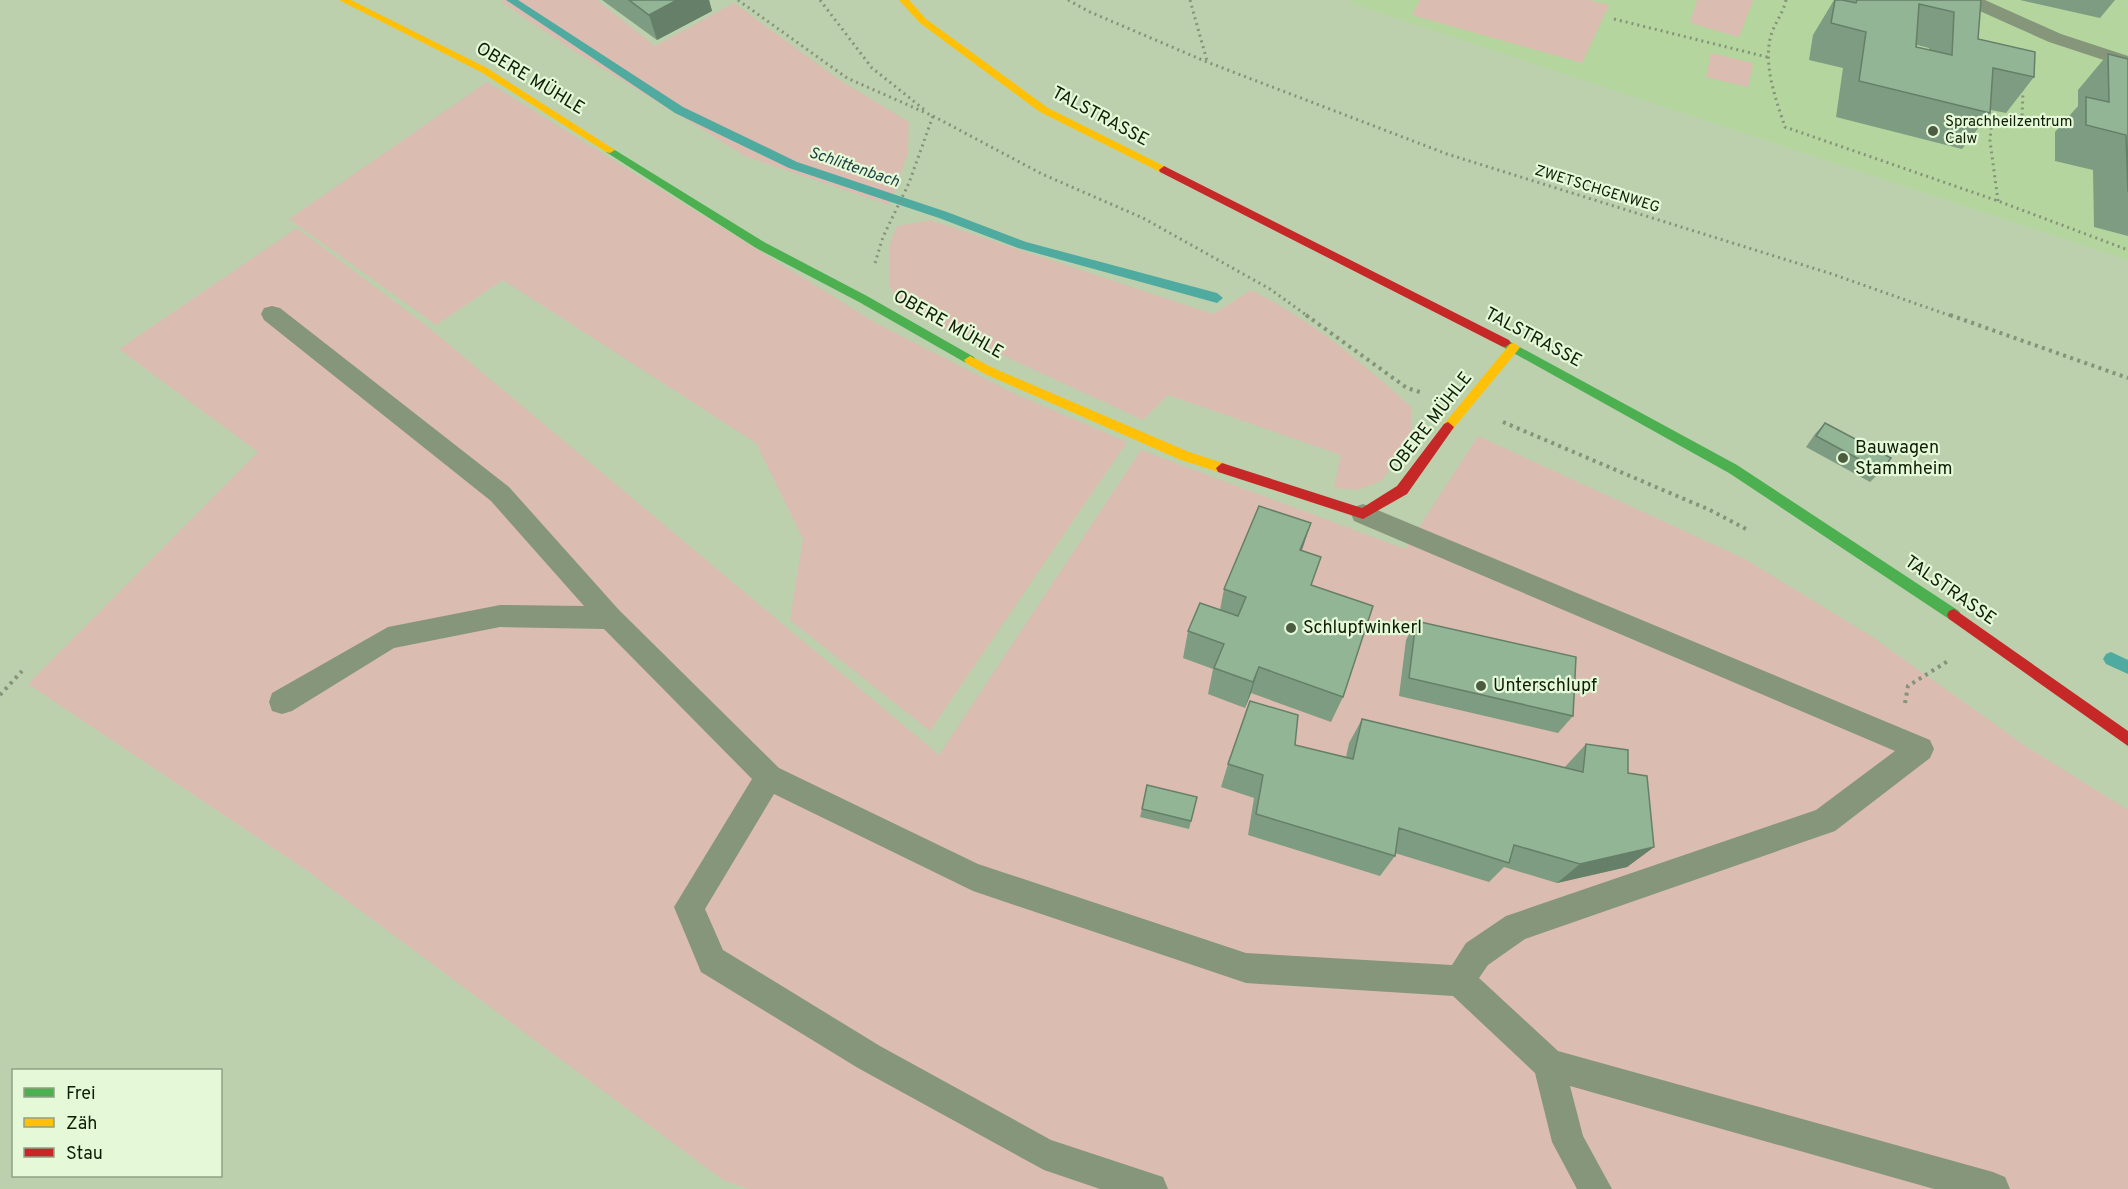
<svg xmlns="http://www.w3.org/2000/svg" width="2128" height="1189" font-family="Overpass,sans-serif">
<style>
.built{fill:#b4d59e}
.green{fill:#dbbcb0}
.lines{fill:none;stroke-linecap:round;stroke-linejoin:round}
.stream{fill:#4faa9f;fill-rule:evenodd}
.path-far1{stroke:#85937a;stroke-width:3;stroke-dasharray:2 4;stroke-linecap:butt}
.path{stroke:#85937a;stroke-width:4;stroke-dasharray:3 4.5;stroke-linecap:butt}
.lane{fill:#86967b;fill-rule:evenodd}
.fast{fill:#4caf50;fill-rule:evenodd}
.slow{fill:#ffc107;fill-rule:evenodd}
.jam{fill:#c62828;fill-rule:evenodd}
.wall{fill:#7e9c81;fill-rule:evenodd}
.shaded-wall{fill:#667f69}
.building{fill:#92b596;stroke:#667f69;stroke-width:1.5;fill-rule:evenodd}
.poi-dot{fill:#4c5c41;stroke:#e5f9d9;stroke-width:2}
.labels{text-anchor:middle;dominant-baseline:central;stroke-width:4.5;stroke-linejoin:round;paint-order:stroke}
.far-poi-label{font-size:15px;fill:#101e06;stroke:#e5f9d9;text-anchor:start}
.far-street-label{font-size:15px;fill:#101e06;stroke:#e5f9d9}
.far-water-label{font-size:16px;font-style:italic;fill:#1c3d3d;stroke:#e5f9d9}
.street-label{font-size:18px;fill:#101e06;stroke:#e5f9d9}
.poi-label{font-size:18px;fill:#101e06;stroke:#e5f9d9;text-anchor:start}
</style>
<rect width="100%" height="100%" fill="#bcd0ae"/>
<path class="built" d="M1353,0H2128V260L1350,3Z"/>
<path class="green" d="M504,0H597L655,46L734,3L841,81L909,122L908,153L889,205L747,157L574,51L501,2Z
M1420,0H1589L1609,5L1582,63L1412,15Z
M1697,0H1753L1739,37L1690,23Z
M1711,53L1753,63L1748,87L1706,77Z
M487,82L876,323L1013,393L1127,442L930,731L790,620L803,539L756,443L503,280L436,325L289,219Z
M930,220L1213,314L1251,290C1310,319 1363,363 1411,407V441L1381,481L1357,490L1334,488L1341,455L1168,395L1143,420L902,309L889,285L890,244L897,226Z
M297,228L428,327L939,755L1141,450L1405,549L1478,436L1745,559L1871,636L2027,747L2128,810V1189H748L723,1180L306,870L28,684L258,452L119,349Z"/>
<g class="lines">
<path class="stream" d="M506,0H518L683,107L797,162L947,212L1026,242L1217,293L1223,298L1217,303L1018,248L939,218L789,168L675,113Z
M2111,652L2128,660V674L2106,664L2103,659L2106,654Z"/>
<path class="path-far1" d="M738,0L847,78L933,116L1042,174L1143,218L1270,289L1309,317
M820,0L872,68L926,111
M1068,0L1090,12L1207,62L1447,154L1832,274L1954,317
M1190,0L1207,61
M1786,0C1783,14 1773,25 1770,39C1764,68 1776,100 1785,127L1998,201L2128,250
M1614,19L1771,58
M1998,201L1990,141L1991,128L2022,117L2023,92L2020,89
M875,263L883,237L909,183L933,116"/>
<path class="path" d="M1306,315L1407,388L1423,393
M1950,315L2128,378
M1503,422L1710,510L1746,529
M0,695L22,671
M1905,703L1908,686L1948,661"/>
<path class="lane" d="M1961,0H1985L2061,34L2128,56V68L2049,42L1964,4Z
M272,306L280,308L509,487L619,610L779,768L978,864L1246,953L1452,965L1466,943L1506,916L1816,810L1895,751L1354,521L1351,514L1354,507L1363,504L1930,740L1934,749L1930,758L1835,831L1525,939L1488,965L1479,978L1558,1051L1993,1172L2005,1177L2010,1189H1934L1570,1086L1583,1136L1612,1189H1577L1552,1142L1535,1073L1453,996L1246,983L973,891L774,794L705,909L723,950L880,1046L1051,1140L1163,1177L1168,1189H1100L1044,1170L858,1068L701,972L674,907L752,779L604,629L500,627L394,648L292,711L282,714L272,711L269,702L272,693L388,627L500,605L584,606L491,501L264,320L261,314L264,308Z"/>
<path class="fast" d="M610,147L764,242L867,296L974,357L976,360L974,363H966L859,302L756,248L606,152L605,150Z
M1505,339L1737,465L1959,611L1961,615L1959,619L1954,621L1949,619L1729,473L1501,346L1499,343L1501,340Z"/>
<path class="slow" d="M339,0H351L487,68L615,150L610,153L606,152L481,72Z
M899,0H909L926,19L1048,108L1168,168V172H1160L1040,112L920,23Z
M1514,343L1520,347L1518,350L1452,430H1444L1442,427L1444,424L1510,344Z
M970,356L993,368L1189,452L1226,464L1228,468L1222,473L1181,460L985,374L966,363L964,360Z"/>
<path class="jam" d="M1164,166L1509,340L1511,343L1505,347L1501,346L1160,172L1159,170Z
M1448,422L1454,427L1452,430L1407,494L1363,519L1218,472L1216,468L1222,463L1362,508L1397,486L1444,424Z
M1954,609L2128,731V746L1949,619L1947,615L1949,611Z"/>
</g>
<path class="wall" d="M602,0H709L712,11L657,40Z
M1834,0H1981L1978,39L2034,77L2006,113L1991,110L1990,113L1962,149L1836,117L1843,68L1809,60L1813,35ZM1917,45L1929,48V50L1916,47Z
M2020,0H2115L2100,18Z
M2108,54L2128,59V236L2094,227L2093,170L2055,161V132L2078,106V90Z
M1825,423L1881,471L1870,482L1806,447L1815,434Z
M1302,550L1343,697L1331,722L1251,693L1245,708L1208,694L1213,669L1183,658L1188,631L1220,610L1224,589Z
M1416,621L1573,716L1558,733L1399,696L1406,640Z
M1362,719L1564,768L1586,744L1628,773L1654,847L1627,867L1557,883L1504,867L1489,882L1395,853V856L1380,876L1248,835L1254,798L1221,787L1228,764L1295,745L1346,757L1349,743Z
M1197,797L1189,829L1140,817L1142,809Z"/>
<path class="shaded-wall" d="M677,0H709L712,11L657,40L649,15Z
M1311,523L1301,553L1300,550Z
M1259,667L1251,693L1245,708L1253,682Z
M1654,847L1627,867L1557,883L1580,864Z"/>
<path class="building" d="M629,0H677L649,15Z
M1835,0H1842L1856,3L1857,0H1981L1978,39L2035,52L2034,77L1993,68L1990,113L1859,81L1866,32L1831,23ZM1919,4L1954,12L1952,55L1916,47Z
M2108,54L2128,59V192L2126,135L2086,125V97L2109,102Z
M1825,423L1891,458L1881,471L1816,436Z
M1259,506L1311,523L1300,550L1321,557L1311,585L1373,606L1343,697L1259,667L1253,682L1214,668L1224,644L1188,631L1200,603L1238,616L1246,597L1224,589Z
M1416,621L1576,657L1573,716L1409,678Z
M1250,701L1298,715L1295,745L1353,759L1362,719L1583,772L1586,744L1628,750V773L1647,776L1654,847L1580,864L1514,845L1509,863L1399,828L1395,856L1256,814L1263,775L1228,764Z
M1147,785L1197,797L1191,821L1142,809Z"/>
<g class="poi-dot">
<circle cx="1933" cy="131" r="6"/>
<circle cx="1843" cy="458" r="6"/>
<circle cx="1291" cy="628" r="6"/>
<circle cx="1481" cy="686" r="6"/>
</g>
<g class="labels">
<g class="far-poi-label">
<text x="1945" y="122">Sprachheilzentrum<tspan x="1945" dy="17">Calw</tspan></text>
</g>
<g class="far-street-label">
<text transform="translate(1597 190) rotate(17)">ZWETSCHGENWEG</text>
</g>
<g class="far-water-label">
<text transform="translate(854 168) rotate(19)">Schlittenbach</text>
</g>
<g class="street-label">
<text transform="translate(530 79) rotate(31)">OBERE MÜHLE</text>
<text transform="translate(1100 117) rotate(28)">TALSTRASSE</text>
<text transform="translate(948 325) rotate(29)">OBERE MÜHLE</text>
<text transform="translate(1533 338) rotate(28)">TALSTRASSE</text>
<text transform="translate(1431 423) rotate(-52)">OBERE MÜHLE</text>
<text transform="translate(1950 591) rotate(35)">TALSTRASSE</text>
</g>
<g class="poi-label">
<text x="1855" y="448">Bauwagen<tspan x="1855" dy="21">Stammheim</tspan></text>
<text x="1303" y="628">Schlupfwinkerl</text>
<text x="1493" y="686">Unterschlupf</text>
</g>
</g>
<rect x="12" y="1069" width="210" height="108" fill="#e5f9d9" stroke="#90a185" stroke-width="1.5"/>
<rect x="24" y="1088" width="30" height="9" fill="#4caf50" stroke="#90a185" stroke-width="1.5"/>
<text x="66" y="1099" font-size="18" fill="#101e06">Frei</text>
<rect x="24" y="1118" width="30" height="9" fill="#ffc107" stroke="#90a185" stroke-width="1.5"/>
<text x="66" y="1129" font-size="18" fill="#101e06">Zäh</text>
<rect x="24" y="1148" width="30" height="9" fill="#c62828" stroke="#90a185" stroke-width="1.5"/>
<text x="66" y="1159" font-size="18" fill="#101e06">Stau</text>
</svg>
